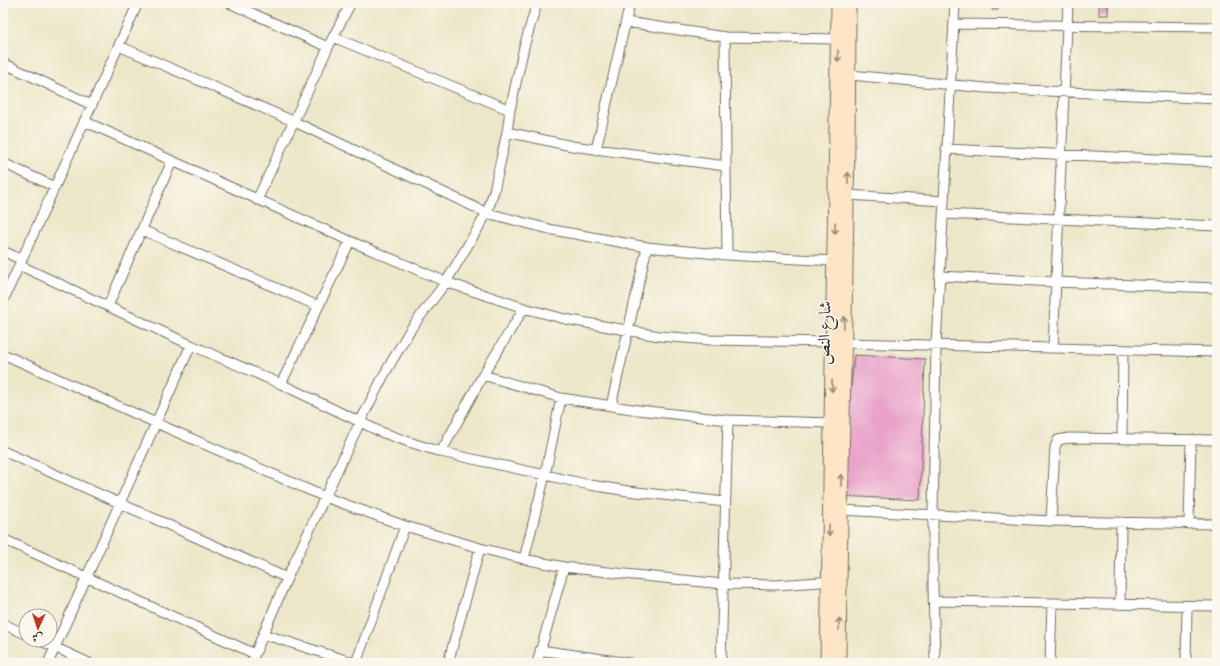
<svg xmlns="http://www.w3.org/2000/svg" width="1220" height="666" font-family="'Sorts Mill Goudy',Amiri,serif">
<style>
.building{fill:#e9a3cb}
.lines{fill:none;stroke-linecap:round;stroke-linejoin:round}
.minor-casing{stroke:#6f6d62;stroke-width:11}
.secondary-casing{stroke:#6f6d62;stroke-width:15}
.minor{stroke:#fff;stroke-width:9}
.secondary{stroke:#fee5c5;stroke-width:13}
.oneway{stroke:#948878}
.labels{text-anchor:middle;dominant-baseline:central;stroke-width:3;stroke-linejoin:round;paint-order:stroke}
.street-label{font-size:17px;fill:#2b2b2b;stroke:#fbf7ec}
</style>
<rect width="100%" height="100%" fill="#fbf7ec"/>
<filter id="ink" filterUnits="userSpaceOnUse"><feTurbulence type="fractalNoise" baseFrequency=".025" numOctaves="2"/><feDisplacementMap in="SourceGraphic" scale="8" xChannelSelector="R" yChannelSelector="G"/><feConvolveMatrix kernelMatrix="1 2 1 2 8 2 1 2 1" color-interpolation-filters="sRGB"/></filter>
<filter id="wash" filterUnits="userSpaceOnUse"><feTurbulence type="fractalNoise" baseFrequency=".012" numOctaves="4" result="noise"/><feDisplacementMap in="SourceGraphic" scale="16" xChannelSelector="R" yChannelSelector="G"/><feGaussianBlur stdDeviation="0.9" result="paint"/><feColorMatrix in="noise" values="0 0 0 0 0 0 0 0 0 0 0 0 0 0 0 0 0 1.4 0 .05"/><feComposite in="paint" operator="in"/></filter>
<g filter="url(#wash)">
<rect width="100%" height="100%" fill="#ede7c9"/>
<g id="blocks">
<path class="building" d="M992,3H998V10H992Z
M1099,3H1108V15H1099Z
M854,355L925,359L920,500L841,496Z"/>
</g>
</g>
<g filter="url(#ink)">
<use href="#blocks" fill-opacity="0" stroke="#6f6d62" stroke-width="1"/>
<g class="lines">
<defs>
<path id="minor" d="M229,3L328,47
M626,22L725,37L837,39
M954,24L1217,27
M333,37L510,110
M725,37L726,166
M119,46L293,121L487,213L553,230L647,247L727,255L834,261
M3,63L92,105
M850,75L986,88L1217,99
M84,121L350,241L446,282L524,308L565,319L659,336L710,340L833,342
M507,132L572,146L726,166L727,255
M946,149L1217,162
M596,150L630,3
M3,163L55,187
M848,195L944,201
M257,200L333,37L351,3
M943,214L1217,226
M142,230L318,306
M3,251L22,260
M19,265L191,345L281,384L381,432L409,442L441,452L590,485L628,491L725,502
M940,276L1055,282L1217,288
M3,301L138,3
M108,306L172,161
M844,343L1217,352
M1053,348L1068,3
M3,354L156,423L325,497L405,526L480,548L524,559L564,567L634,575L723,584L776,585L834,581
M483,375L561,398L638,410L728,420L831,423
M281,384L350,241
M611,406L647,247
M1122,439L1123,350
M3,451L287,578
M441,452L483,375L524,308
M840,510L1051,521L1217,524
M1051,521L1055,447L1058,440L1069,438L1217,440
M1189,524L1191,440
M3,539L255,654
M524,559L545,475L561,398
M933,601L1217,606
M1120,604L1121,522
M3,624L26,634
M263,634L355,663
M39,640L89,663
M540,650L630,663
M48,663L191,345
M251,663L287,578L360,422L385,373L410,330L446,282L487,213L494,191L507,132L510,110L524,47L537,3
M356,663L405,526
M448,663L480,548
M537,663L564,567
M721,663L728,420
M935,663L933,586V515L936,345L955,3
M1050,663L1052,604
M1186,663L1187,606"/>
<path id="secondary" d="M827,663L838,3
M839,663C841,443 849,223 849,3"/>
</defs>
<use href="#minor" class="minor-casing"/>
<use href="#secondary" class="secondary-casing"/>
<use href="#minor" class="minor"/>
<use href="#secondary" class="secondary"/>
</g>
<defs><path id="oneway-shaft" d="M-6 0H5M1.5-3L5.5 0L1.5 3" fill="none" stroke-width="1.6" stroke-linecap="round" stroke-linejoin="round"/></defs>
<g class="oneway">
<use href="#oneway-shaft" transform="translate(838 56) rotate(90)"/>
<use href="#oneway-shaft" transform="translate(848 178) rotate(-89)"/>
<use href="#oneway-shaft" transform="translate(835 228) rotate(91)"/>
<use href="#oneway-shaft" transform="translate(844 322) rotate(-88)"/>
<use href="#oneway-shaft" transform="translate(832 386) rotate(91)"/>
<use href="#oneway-shaft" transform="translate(841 480) rotate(-89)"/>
<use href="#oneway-shaft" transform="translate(829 530) rotate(91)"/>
<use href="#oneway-shaft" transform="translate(839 624) rotate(-90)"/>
</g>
</g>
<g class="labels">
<g class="street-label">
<text transform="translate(826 333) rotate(-89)">شارع النص</text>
</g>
</g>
<rect width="1220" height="666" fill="none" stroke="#fbf7ec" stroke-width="16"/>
<g transform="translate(38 628) rotate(183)"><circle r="19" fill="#fbf7ec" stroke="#a8a59f"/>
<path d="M0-3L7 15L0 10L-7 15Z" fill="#c8321e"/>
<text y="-6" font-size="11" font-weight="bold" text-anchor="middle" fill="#2b2b2b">ش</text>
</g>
</svg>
